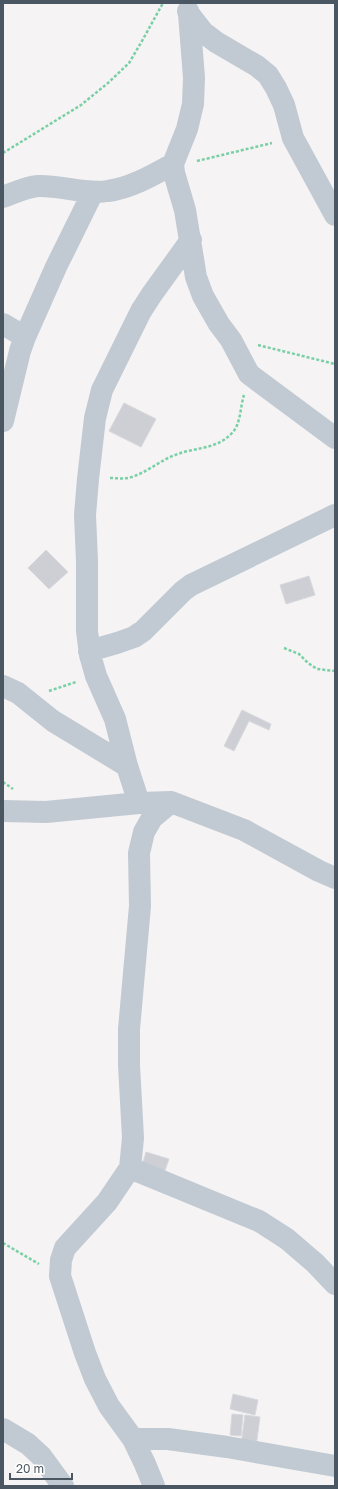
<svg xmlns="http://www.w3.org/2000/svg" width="338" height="1489" font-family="'Golos Text',sans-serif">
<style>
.building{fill:#cdcfd5;stroke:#d7d9de}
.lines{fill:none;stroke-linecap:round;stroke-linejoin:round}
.path{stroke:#7ad0a6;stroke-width:2.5;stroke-dasharray:3 2;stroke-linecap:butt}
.minor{stroke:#c1cad2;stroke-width:22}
</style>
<rect width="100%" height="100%" fill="#f5f3f3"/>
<path class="building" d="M124,403L156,419L141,447L109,431Z
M46,550L68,572L49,589L28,568Z
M309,576L315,595L286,604L280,585Z
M242,710L271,724L269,730L249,721L234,751L224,746Z
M146,1152L169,1159L164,1173L142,1166Z
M233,1394L258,1400L255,1415L230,1409Z
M232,1414L243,1415L241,1436L230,1435Z
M245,1415L260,1417L256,1447L241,1445Z"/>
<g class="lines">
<path class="path" d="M3,153L81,105L108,83L129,63L142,41L163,3
M197,161L272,143
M258,345L335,364
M110,478C116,478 122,479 128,478C145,474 159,461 175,455C195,447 216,450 232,433C241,424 240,407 244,395
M284,648L299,654L308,663L317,669L335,671
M49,691L76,682
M3,782L13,789
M3,1243L39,1264"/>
<path class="minor" d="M188,11L189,14L203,32L216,42L257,66L268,75L276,88L284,105L293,138L335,215
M189,14L194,78L193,104L187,129L173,164L174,173L185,210L196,277L203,296L219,324L231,340L249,374L335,438
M3,197C14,193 26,187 38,186C61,185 85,195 108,191C131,188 153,175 173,164
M3,324L25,337
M3,421L20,351L25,337L56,267L93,192
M89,651L117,643L134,637L143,631L183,591L191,585L335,515
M3,686L18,693L53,721L127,766
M139,803L127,766L115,719L96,676L90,655L87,631V561L85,515L88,479L95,418L102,390L141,311L152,294L191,240
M3,811L46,812L139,803L171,802L244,830L319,871L335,878
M130,1168L259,1221L287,1239L315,1263L335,1284
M3,1429L28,1444L41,1456L63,1486
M133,1439H168L227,1447L335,1466
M154,1486L145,1464L133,1439L109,1406L95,1379L85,1353L60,1276L61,1260L65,1248L107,1202L130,1168L133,1138L129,1065V1029L140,906L139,853L144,832L152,818L171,802"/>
</g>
<rect width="338" height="1489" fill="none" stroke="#4a5661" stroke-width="8"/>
<path d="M10 1473v6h62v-6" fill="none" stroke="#4a5661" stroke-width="2"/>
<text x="16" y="1473" font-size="12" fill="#4a5661" stroke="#ffffff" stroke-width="3" paint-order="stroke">20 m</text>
</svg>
